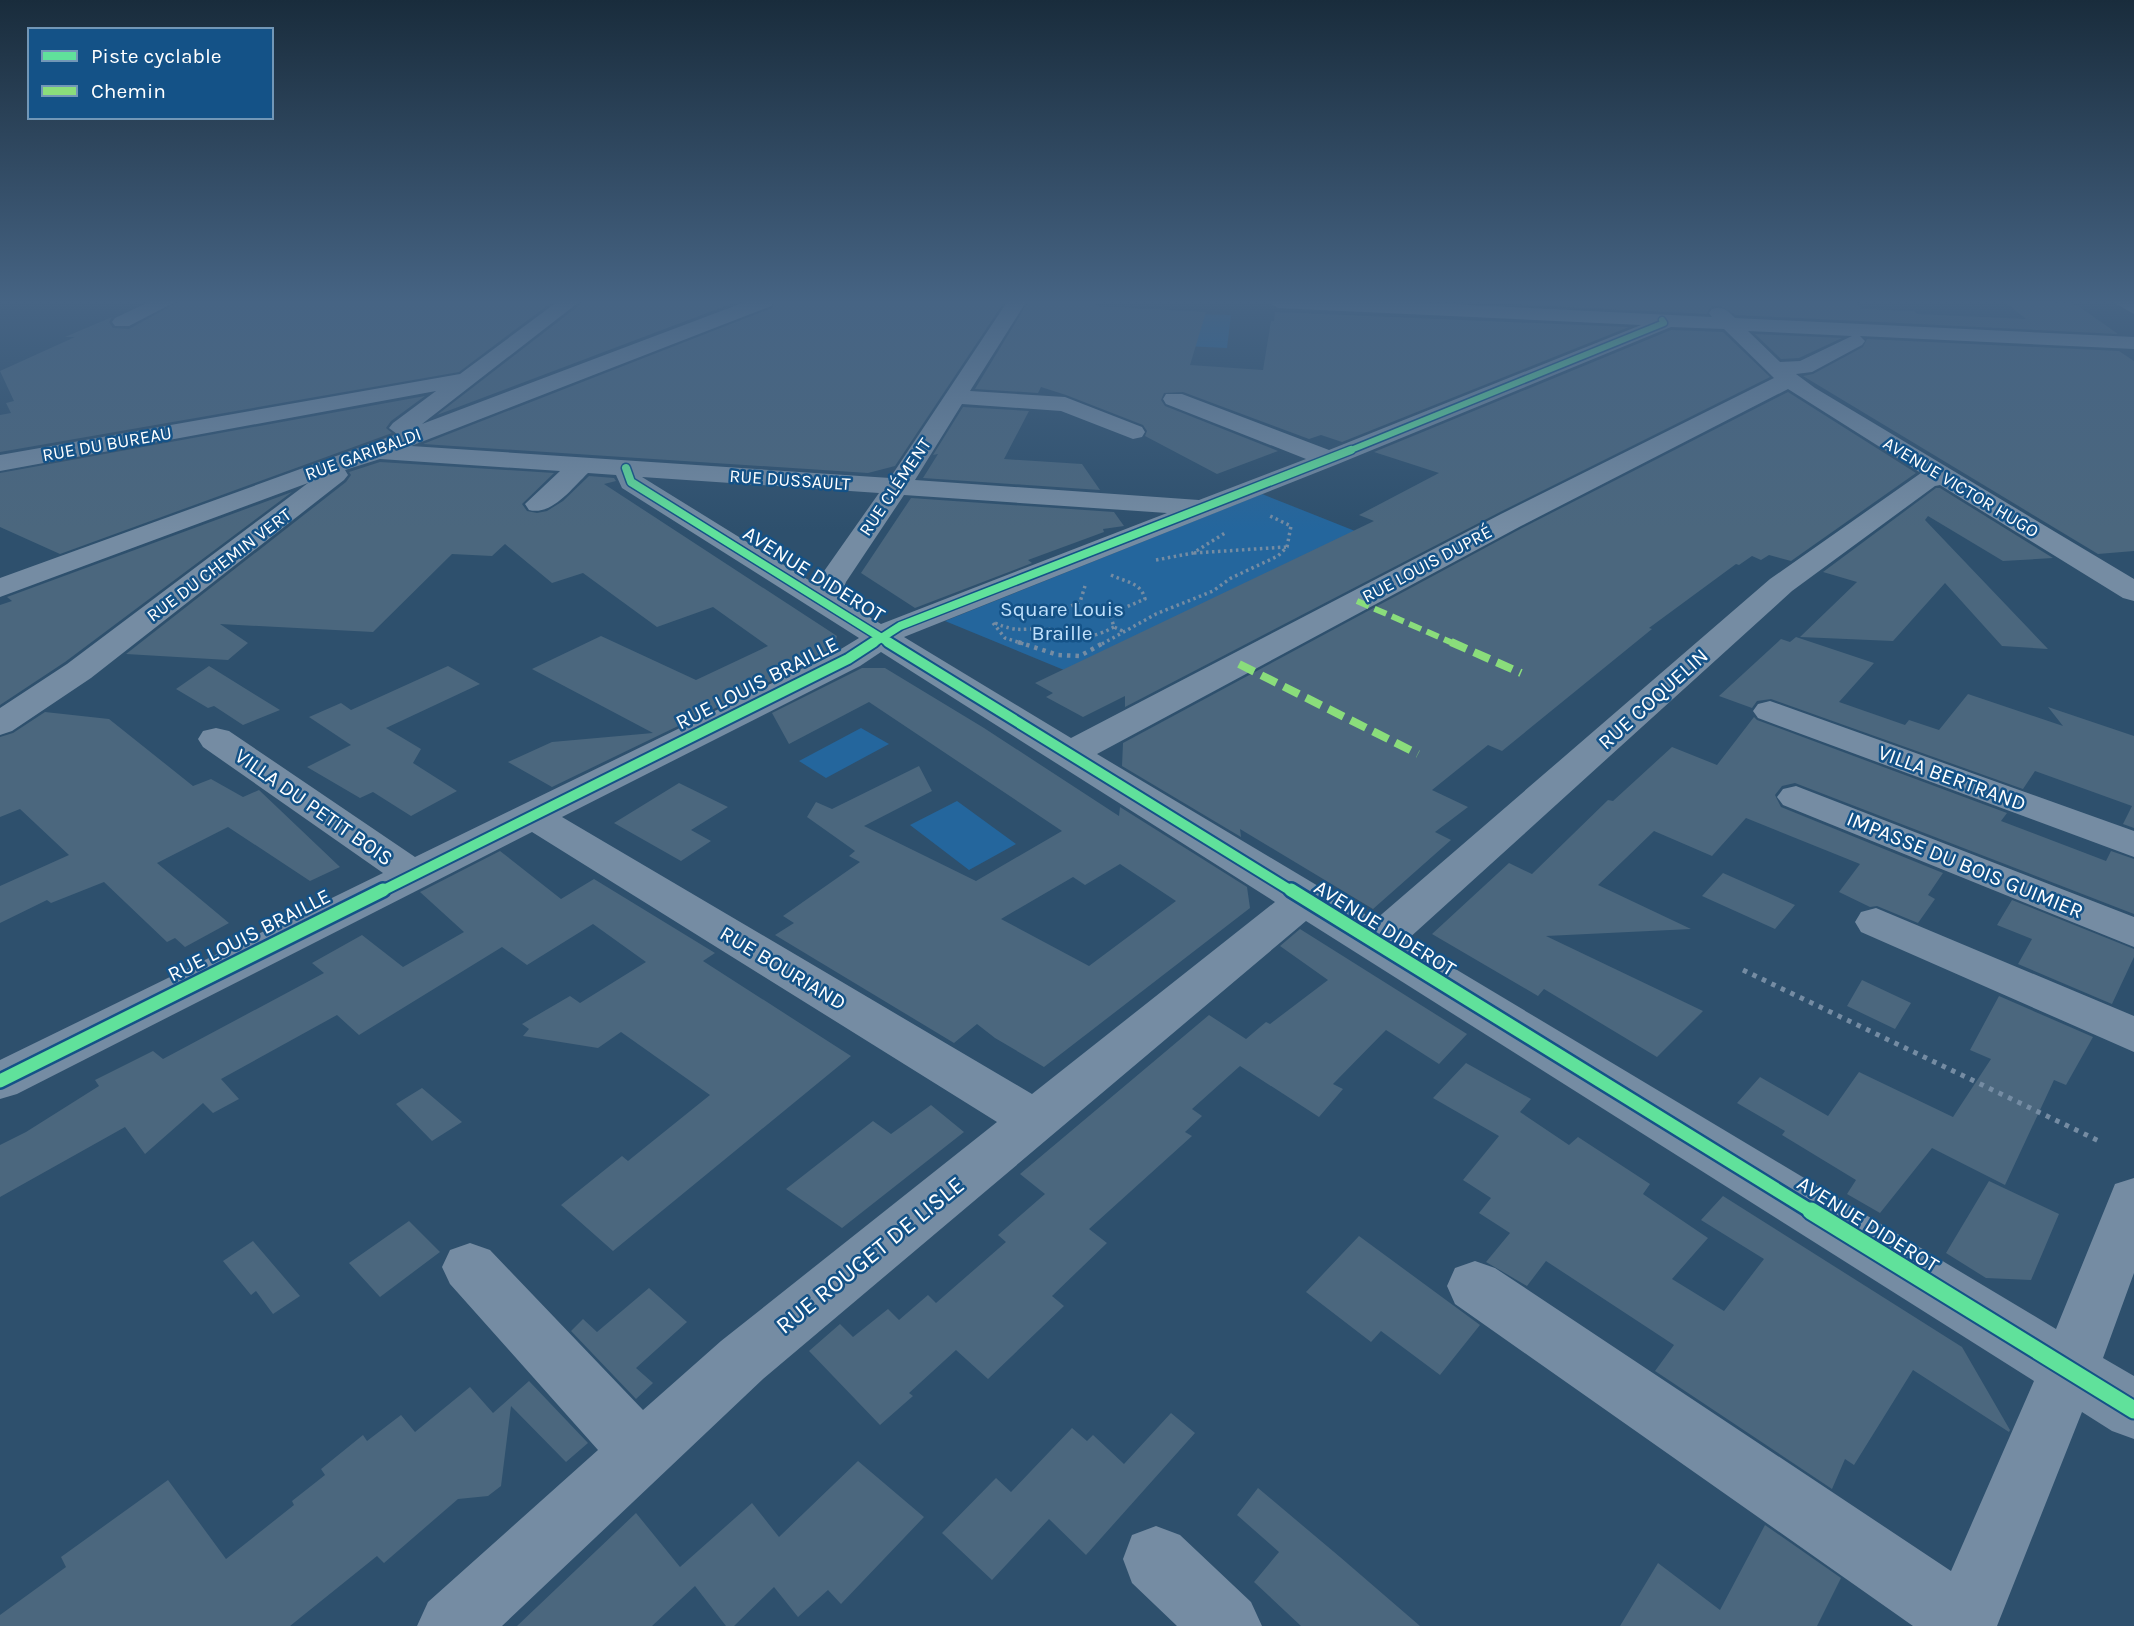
<svg xmlns="http://www.w3.org/2000/svg" width="2134" height="1626" font-family="Karla,sans-serif">
<style>
.green{fill:#24669d}
.building{fill:#4b677e;fill-rule:evenodd}
.lines{fill:none;stroke-linecap:round;stroke-linejoin:round}
.path-far2{stroke:#758ca3;stroke-width:3.5;stroke-dasharray:2.5 3.5;stroke-linecap:butt}
.path-far1{stroke:#758ca3;stroke-width:4.5;stroke-dasharray:3.5 5;stroke-linecap:butt}
.path{stroke:#758ca3;stroke-width:5;stroke-dasharray:4.5 6;stroke-linecap:butt}
.minor{fill:#758ca3;fill-rule:evenodd}
.quiet-far1{stroke:#8add7b;stroke-width:6;stroke-dasharray:13 6;stroke-linecap:butt}
.quiet{stroke:#8add7b;stroke-width:8;stroke-dasharray:17 8;stroke-linecap:butt}
.cycleway-far4-casing{stroke:#145287;stroke-width:9}
.cycleway-far3-casing{stroke:#145287;stroke-width:11}
.cycleway-far2-casing{stroke:#145287;stroke-width:14}
.cycleway-far1-casing{stroke:#145287;stroke-width:18}
.cycleway-casing{stroke:#145287;stroke-width:21}
.cycleway-far4{stroke:#60e19b;stroke-width:6}
.cycleway-far3{stroke:#60e19b;stroke-width:8}
.cycleway-far2{stroke:#60e19b;stroke-width:10}
.cycleway-far1{stroke:#60e19b;stroke-width:13}
.cycleway{stroke:#60e19b;stroke-width:17}
.labels{text-anchor:middle;dominant-baseline:central;stroke-width:5;stroke-linejoin:round;paint-order:stroke}
.far-street-label{font-size:18px;fill:#fff;stroke:#145287}
.street-label{font-size:21px;fill:#fff;stroke:#145287}
.park-label{font-size:21px;fill:#bfe0fb;stroke:#145287}
.near-street-label{font-size:24px;fill:#fff;stroke:#145287}
</style>
<rect width="100%" height="100%" fill="#2e506d"/>
<path class="green" d="M1190,314L1231,315L1227,348L1184,346Z
M1262,494L1355,531L1064,670L945,621Z
M861,728L889,744L826,778L799,761Z
M957,801L1016,844L969,870L910,825Z"/>
<path class="building" d="M178,302H552L459,372L0,452V415L11,413L6,403L14,401L0,371L75,337H65L112,317L109,322L113,328L129,329Z
M581,302H736L437,415L581,304Z
M775,302H1004L895,466L868,473L423,444L772,308Z
M1028,302H1097L1095,306L1206,312L1190,365L1263,370L1271,321H1274L1275,312L1629,327L1342,442L1321,435L1309,439L1183,392L1164,393L1161,400L1165,406L1278,451L1217,474L1145,436L1147,431L1143,425L1066,395L1041,387L1038,393L975,389Z
M1471,302H1855L1861,309L1914,311L1917,314L2026,319L2005,302H2049L2077,305L2118,334L1736,315L1719,305L1710,307L1707,314Z
M1671,330L1723,332L1770,377L1500,512L1125,707V696L1083,717L1046,697L1053,693L1035,683L1374,521L1359,515L1439,473L1374,452Z
M1755,334L1842,338L1799,358L1781,359Z
M1867,339L2119,351L2134,361V551L2098,554L1803,376L1813,374L1863,347Z
M1788,392L1916,473L1791,561L1769,555L1761,560L1752,556L1739,565L1736,564L1649,628L1652,629L1502,751L1488,745L1432,790L1468,807L1435,832L1451,840L1373,909L1240,829L1241,837L1122,766L1123,743L1522,528Z
M425,396L391,421L386,428L392,433L60,554L0,527V473Z
M963,407L1029,411L1004,459L1082,464L1100,490L923,478L938,454L933,455Z
M380,462L554,473L522,504L527,511L537,513L547,511L563,501L589,476L614,478L616,481L604,484L837,636L833,651L552,787L508,762L552,742L653,733L532,669L601,636L696,680L768,646L713,607L657,627L583,573L552,583L505,544L492,556L452,554L373,632L220,624L248,643L228,660L126,654L346,482L351,475L349,472Z
M1936,488H1940L2053,558L2003,561L1928,516L1925,520L2048,649L2002,646L1945,583L1893,641L1800,637L1857,582L1823,572Z
M292,492L65,662L0,705V605L12,601L7,597Z
M911,498L1114,512L1124,526L1103,529L1104,532L1028,560L1032,563L915,608L861,573Z
M1796,637L1874,663L1839,702L1905,725L1909,720L1939,730L1968,694L2063,726L2048,707L2134,736V828L2123,824L2132,806L2035,771L2023,789L1771,699L1757,701L1752,708L1719,696L1781,639L1790,642Z
M209,666L280,710L243,725L214,706L208,708L176,689Z
M448,666L480,684L386,728L421,749L413,763L457,791L411,816L373,792L360,798L307,767L351,745L309,717L341,703L351,710Z
M862,668H885L984,728L1119,816L1120,807L1247,887L1250,908L1044,1067L995,1038L977,1024L954,1043L775,935L794,923L783,916L860,862L849,856L855,851L807,817L816,802L832,809L919,766L932,791L864,826L976,881L1062,831L869,702L789,744L772,713ZM1120,864L1176,901L1089,966L1001,919L1073,877L1085,885Z
M45,712L109,719L193,786L211,779L243,797L259,790L340,867L310,881L228,827L157,863L229,923L185,947L175,938L167,942L104,882L51,903L47,900L0,923V886L69,855L20,809L0,817V737L13,733Z
M1754,717L1757,720L2007,813L2001,821L2106,861L2111,851L2134,859V914L1795,783L1782,786L1775,795L1781,807L1943,873L1928,895L1935,899L1918,923L1877,906L1870,907L1839,892L1860,864L1746,818L1712,856L1654,831L1598,885L1691,929L1546,936L1703,1011L1657,1057L1544,989L1538,996L1432,934L1509,863L1532,874L1608,800L1613,801L1672,747L1717,765Z
M679,783L728,807L691,830L711,841L681,861L614,823Z
M500,851L561,899L594,879L715,953L703,961L851,1056L613,1251L561,1205L622,1156L628,1161L710,1095L621,1032L598,1048L523,1036L529,1029L522,1024L570,996L580,1003L646,962L593,924L527,965L502,947L359,1035L337,1015L221,1079L239,1099L213,1113L203,1103L145,1154L125,1127L0,1197V1145L26,1132L99,1086L95,1080L153,1051L163,1059L324,973L312,963L362,935L403,967L464,932L420,892Z
M1723,873L1795,905L1775,929L1702,896Z
M2012,900L2134,949V957L2112,1004L2018,964L2032,939L1997,925Z
M1300,929L1467,1034L1439,1064L1386,1030L1333,1084L1343,1089L1319,1117L1240,1066L1192,1109L1202,1116L1185,1132L1192,1136L1089,1229L1107,1243L1052,1296L1064,1306L988,1379L956,1350L909,1393L913,1396L880,1425L809,1351L840,1324L853,1337L888,1309L899,1320L928,1295L936,1303L1006,1242L998,1235L1045,1194L1020,1174L1209,1015L1246,1039L1266,1022L1270,1024L1328,980L1280,946Z
M1862,980L1911,1003L1895,1029L1847,1006Z
M1999,996L2093,1037L2066,1085L2054,1080L2005,1185L1932,1148L1880,1213L1847,1194L1856,1180L1782,1135L1785,1131L1737,1103L1760,1077L1828,1116L1859,1072L1953,1117L1991,1059L1970,1050Z
M1466,1063L1531,1099L1520,1112L1569,1145L1578,1137L1650,1184L1643,1194L1708,1238L1672,1279L1724,1311L1764,1259L1701,1220L1723,1196L1962,1347L2010,1430L2009,1432L1913,1370L1854,1465L1845,1459L1832,1489L1655,1371L1674,1345L1546,1261L1527,1286L1486,1262L1510,1233L1479,1213L1491,1198L1463,1180L1499,1136L1433,1098Z
M422,1088L462,1122L432,1141L396,1104Z
M931,1105L964,1132L842,1228L786,1189L873,1121L891,1134Z
M1989,1181L2059,1214L2031,1280L1986,1278L1946,1253Z
M409,1221L440,1252L380,1297L349,1263Z
M1359,1236L1480,1325L1440,1375L1381,1331L1371,1342L1306,1292Z
M253,1241L300,1296L273,1314L256,1291L251,1295L223,1261Z
M649,1288L687,1322L636,1368L653,1383L636,1399L571,1331L583,1319L597,1332Z
M529,1381L588,1443L566,1462L511,1406L501,1486L488,1496L458,1499L384,1563L377,1556L290,1626H0V1615L66,1567L61,1557L168,1480L226,1559L294,1505L292,1501L325,1475L321,1469L363,1435L367,1441L401,1415L415,1432L470,1387L493,1413Z
M1171,1413L1195,1433L1086,1555L1049,1519L992,1580L942,1533L996,1478L1011,1492L1072,1428L1087,1441L1093,1435L1124,1464Z
M858,1461L924,1517L841,1604L828,1590L798,1617L774,1587L734,1626H726L695,1586L652,1626H517L636,1513L680,1567L752,1503L779,1537Z
M1258,1488L1340,1557L1420,1626H1301L1254,1582L1279,1552L1237,1515Z
M1765,1525L1841,1578L1817,1626H1620L1658,1563L1720,1610Z"/>
<g class="lines">
<path class="path-far2" d="M1194,553L1286,547
M1156,560L1193,553L1225,533
M1111,575C1125,582 1141,582 1145,599L1110,614L1114,627L1125,632
M1036,607L1064,609L1080,602L1085,586
M993,623L1005,638L1024,644
M995,623C1018,633 1021,628 1044,629C1077,630 1079,646 1114,627
M1102,644L1156,614L1213,591L1231,578L1278,556L1287,547L1291,526L1268,515"/>
<path class="path-far1" d="M1018,642L1058,655L1080,656L1105,642"/>
<path class="path" d="M1743,970L2099,1141"/>
<path class="minor" d="M149,302H175L129,326H115L112,322L115,318Z
M557,302H579L422,424L745,302H773L771,306L411,446L890,478L1007,302H1026L970,391L1065,397L1142,427L1145,432L1142,437L1133,439L1061,411L962,404L915,480L1199,500L1306,459L1166,404L1163,399L1166,394H1182L1329,450L1641,325L1278,308L1269,302H1409L1712,317L1709,313L1712,309C1723,306 1727,310 1735,318L2134,337V349L1860,336L1865,341L1862,345L1812,372L1796,374L1815,388L2134,579V601L2123,598L1940,485L1935,486L1792,591L1407,940L2056,1329L2115,1184L2134,1178V1273L2103,1358L2134,1376V1439L2112,1431L2082,1412L1997,1626H1913L1455,1304L1447,1286L1455,1268L1475,1261L1495,1268L1951,1571L2034,1381L1306,921L763,1379L502,1626H417L428,1602L598,1450L450,1284L442,1267L450,1250L470,1243L490,1250L643,1410L721,1341L997,1122L532,832L17,1094L0,1099V1060L383,873L203,747L198,739L203,731L216,728L229,731L415,857L836,652L859,638L622,488L616,475L588,473C572,488 552,516 529,510L525,504L560,471L380,459L345,470L348,475L344,480L91,678L12,731L0,735V708L67,664L308,483L0,597V578L397,434L389,428L393,423L436,391L0,471V455L460,374ZM1671,327L1724,329L1774,378L1501,514L1071,738L904,637L1338,464ZM1748,331L1852,336L1800,361L1780,362ZM1788,389L1921,473L1770,579L1375,920L1097,754L1521,526ZM642,477L879,493L815,584ZM904,495L1167,513L881,624L839,599L846,582ZM881,652L1275,902L1032,1094L562,817L860,666Z
M2113,302H2134V314Z
M1770,701L2134,831V857L1758,718L1753,711L1758,704Z
M1796,786L2134,917V947L1783,805L1777,797L1783,789Z
M1876,908L2134,1016V1052L1861,932L1855,922L1861,912Z
M1156,1526L1180,1535L1251,1602L1262,1626H1177L1132,1583L1123,1559L1132,1535Z"/>
<path class="quiet-far1" d="M1357,601L1455,644"/>
<path class="quiet" d="M1451,642L1521,673
M1239,664L1418,754"/>
<defs>
<path id="cycleway-far4" d="M1346,452L1664,323L1662,320"/>
<path id="cycleway-far3" d="M626,468L631,482L891,644
M872,644L900,626L1351,450"/>
<path id="cycleway-far2" d="M888,642L1293,892
M380,892L848,659L874,642"/>
<path id="cycleway-far1" d="M1291,890L1814,1213
M0,1081L383,890"/>
<path id="cycleway" d="M1811,1211L2134,1410"/>
</defs>
<use href="#cycleway-far4" class="cycleway-far4-casing"/>
<use href="#cycleway-far3" class="cycleway-far3-casing"/>
<use href="#cycleway-far2" class="cycleway-far2-casing"/>
<use href="#cycleway-far1" class="cycleway-far1-casing"/>
<use href="#cycleway" class="cycleway-casing"/>
<use href="#cycleway-far4" class="cycleway-far4"/>
<use href="#cycleway-far3" class="cycleway-far3"/>
<use href="#cycleway-far2" class="cycleway-far2"/>
<use href="#cycleway-far1" class="cycleway-far1"/>
<use href="#cycleway" class="cycleway"/>
</g>
<linearGradient id="sky" x2="0" y2="1"><stop stop-color="#192c3c"/><stop offset="0.57" stop-color="#466484"/><stop offset="1" stop-color="#466484" stop-opacity="0"/></linearGradient>
<rect width="2134" height="530" fill="url(#sky)"/>
<g class="labels">
<g class="far-street-label">
<text transform="translate(107 444) rotate(-10)">RUE DU BUREAU</text>
<text transform="translate(363 454) rotate(-20)">RUE GARIBALDI</text>
<text transform="translate(790 480) rotate(4)">RUE DUSSAULT</text>
<text transform="translate(895 487) rotate(-56)">RUE CLÉMENT</text>
<text transform="translate(1961 487) rotate(31)">AVENUE VICTOR HUGO</text>
<text transform="translate(1427 564) rotate(-28)">RUE LOUIS DUPRÉ</text>
<text transform="translate(219 565) rotate(-37)">RUE DU CHEMIN VERT</text>
</g>
<g class="street-label">
<text transform="translate(814 574) rotate(32)">AVENUE DIDEROT</text>
<text transform="translate(757 683) rotate(-27)">RUE LOUIS BRAILLE</text>
<text transform="translate(1653 699) rotate(-42)">RUE COQUELIN</text>
<text transform="translate(1952 778) rotate(20)">VILLA BERTRAND</text>
<text transform="translate(314 807) rotate(35)">VILLA DU PETIT BOIS</text>
<text transform="translate(1965 865) rotate(22)">IMPASSE DU BOIS GUIMIER</text>
<text transform="translate(1385 928) rotate(32)">AVENUE DIDEROT</text>
<text transform="translate(249 935) rotate(-27)">RUE LOUIS BRAILLE</text>
<text transform="translate(783 968) rotate(31)">RUE BOURIAND</text>
<text transform="translate(1868 1224) rotate(32)">AVENUE DIDEROT</text>
</g>
<g class="park-label">
<text x="1062" y="609">Square Louis<tspan x="1062" dy="24">Braille</tspan></text>
</g>
<g class="near-street-label">
<text transform="translate(870 1255) rotate(-39)">RUE ROUGET DE LISLE</text>
</g>
</g>
<rect x="28" y="28" width="245" height="91" fill="#145287" stroke="#7297b7" stroke-width="2"/>
<rect x="42" y="51" width="35" height="10" fill="#60e19b" stroke="#7297b7" stroke-width="2"/>
<text x="91" y="63" font-size="21" fill="#ffffff">Piste cyclable</text>
<rect x="42" y="86" width="35" height="10" fill="#8add7b" stroke="#7297b7" stroke-width="2"/>
<text x="91" y="98" font-size="21" fill="#ffffff">Chemin</text>
</svg>
